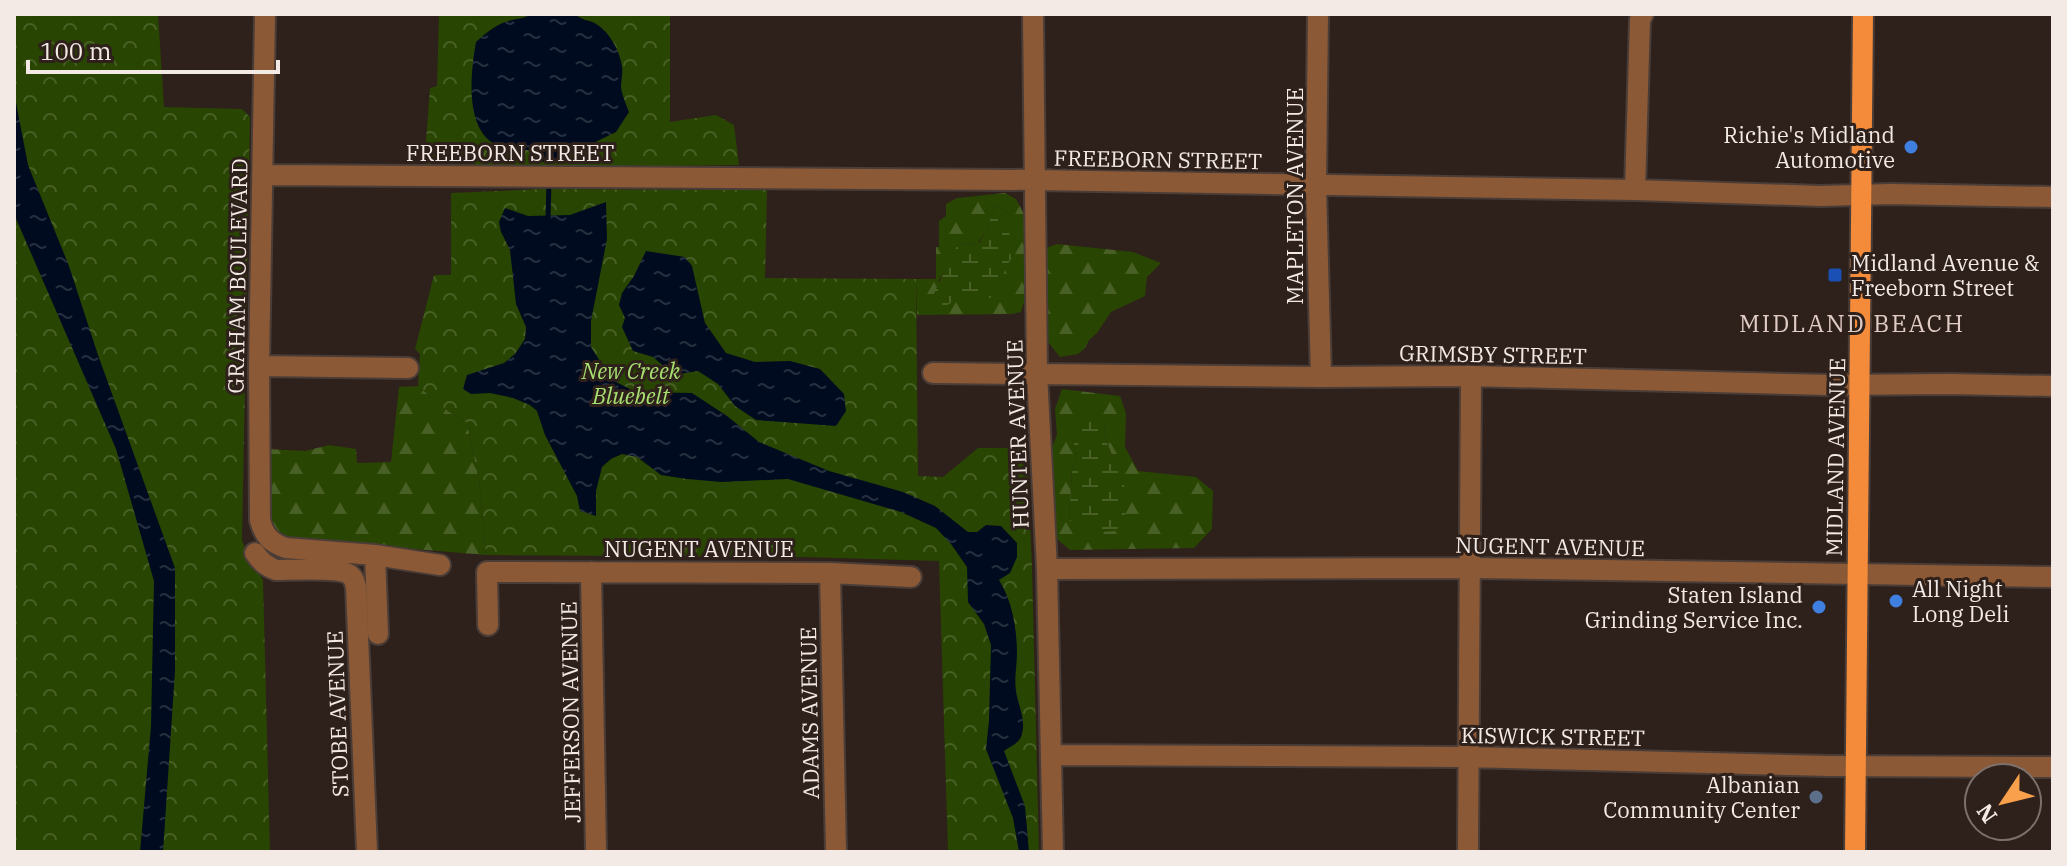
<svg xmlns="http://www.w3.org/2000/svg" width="2067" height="866" font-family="'IBM Plex Serif',serif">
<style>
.forest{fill:url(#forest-firs);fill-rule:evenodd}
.wetland{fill:url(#wetland-marsh)}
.park{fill:url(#park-crowns)}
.water{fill:url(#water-ripples)}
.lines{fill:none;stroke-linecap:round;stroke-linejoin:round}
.stream{stroke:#000b1f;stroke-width:5}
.minor-casing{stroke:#4a3c36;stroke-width:24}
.major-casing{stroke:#4a3c36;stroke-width:24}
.minor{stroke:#8b5936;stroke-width:20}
.major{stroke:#f38b3a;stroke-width:20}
.shop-dot{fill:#3f7fe0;stroke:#2e201a;stroke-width:3}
.transit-dot{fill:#1a4fb4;stroke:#2e201a;stroke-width:3}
.service-dot{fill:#5c6f8a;stroke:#2e201a;stroke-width:3}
.labels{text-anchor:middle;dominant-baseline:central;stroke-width:6;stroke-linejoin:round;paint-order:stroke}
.poi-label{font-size:22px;fill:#f3e9e5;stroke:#2e201a;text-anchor:end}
.street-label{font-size:22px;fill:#f3e9e5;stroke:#2e201a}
.park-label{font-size:22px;font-style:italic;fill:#a7e172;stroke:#2e201a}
.neighbourhood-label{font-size:24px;letter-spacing:2px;fill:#e0ccc4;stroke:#2e201a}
</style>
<defs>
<pattern id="forest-firs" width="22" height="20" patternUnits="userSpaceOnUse" patternTransform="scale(2)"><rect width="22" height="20" fill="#284501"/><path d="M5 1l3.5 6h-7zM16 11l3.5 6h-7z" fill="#486026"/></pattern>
<pattern id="wetland-marsh" width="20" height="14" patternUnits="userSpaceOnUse" patternTransform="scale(2)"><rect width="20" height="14" fill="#284501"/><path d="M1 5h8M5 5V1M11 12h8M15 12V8" fill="none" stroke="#486026"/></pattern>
<pattern id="park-crowns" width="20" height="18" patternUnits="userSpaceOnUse" patternTransform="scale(2)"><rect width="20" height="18" fill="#284501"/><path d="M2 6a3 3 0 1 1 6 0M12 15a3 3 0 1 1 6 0" fill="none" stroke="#486026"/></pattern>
<pattern id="water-ripples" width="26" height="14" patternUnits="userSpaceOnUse" patternTransform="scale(2)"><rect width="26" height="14" fill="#000b1f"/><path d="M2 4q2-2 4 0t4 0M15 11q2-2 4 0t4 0" fill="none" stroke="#262f3f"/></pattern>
</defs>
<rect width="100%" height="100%" fill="#2e201a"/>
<path class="forest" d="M1005,193L1016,199L1024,214V302L1021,312L1012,314L917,315L916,279H936V247H939V221L946,216V204L957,198ZM995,205L1008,213V236L1000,292L983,301H955L938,281L952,261L957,245L978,243L987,229Z
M1057,244L1133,252L1161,263L1147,277L1145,296L1111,312L1097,333L1089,340L1085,348L1078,354L1060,357L1048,342L1046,248Z
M418,386L448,411L467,423L479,480L486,555L280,538L269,530L268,449L305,451L329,445L356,449L357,463L391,462L399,387Z
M1062,389L1120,396L1126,413L1125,447L1138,471L1196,477L1213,491L1212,529L1194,548L1070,550L1058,540L1054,525L1050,452L1057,435L1055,409ZM1104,422L1106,440L1118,471L1069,520L1072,470L1076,458L1073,437Z"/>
<path class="wetland" d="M995,205L1008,213L1011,259L1005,268L1000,292L983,302L955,301L943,307L933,297C939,278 951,263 957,245L979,243L987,229Z
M1088,408L1104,422L1106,440L1131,503L1116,531L1088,533L1069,520L1072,470L1076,458L1073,437L1075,420Z"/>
<path class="park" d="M14,14H158L164,107L242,109L250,117L242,540L247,554L263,580L270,852H14Z
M439,14H670V122L716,115L734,125L739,165L538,168L424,167L430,88L437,86Z
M542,189L767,190L765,278L916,279L918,476L943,477L978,448H1027L1032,568L1039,852H948L939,561L803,557L486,555L479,480L467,423L448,411L418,386L420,354L415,349L434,275H451V193Z"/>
<path class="water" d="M532,14H573L585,20C604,22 620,48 622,67C623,74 621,81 621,87C622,95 626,104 629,112L616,132L585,147L561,150L554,162H537L531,151C524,149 497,146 494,144C464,126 471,70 476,42C485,34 494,26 505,22C516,18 521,20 532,14Z
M14,92L28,165L69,266L98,355L175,568V671L163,852H140L151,726L154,581L116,449L14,214Z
M606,202L607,239L591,321V347L612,380L636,392L692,393L727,416L759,442L829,471L903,492L935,506L968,532H977L986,525L1001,526L1017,543V557L1010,573L999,580C1012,600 1017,629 1017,653C1017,666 1014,678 1016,691C1018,705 1026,719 1022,734C1020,743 1011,746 1004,751L1025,806L1029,852H1019L1013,818L986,749L989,720L991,645L984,624L968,602L967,567L951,544L936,528L901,512L788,479L722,482L687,479L661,475L637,457L622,454L611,459L602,467L596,491V516L580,511L577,496L545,435L537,411L530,405L513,398L490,393L471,394L463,389L467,375L504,363L515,354L525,339L526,327L516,304L510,250L501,232L499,222L505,208L528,216L570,215Z
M646,251L685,257L692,266L705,323L726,353L755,362L790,361L820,369L844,394L846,411L836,426L756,420L735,406L718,384L698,371L674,375L653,357L633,351L622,327L625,318L619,305L622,293L634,276Z"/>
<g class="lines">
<path class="stream" d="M548,220L549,182"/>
<defs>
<path id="minor" d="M265,14L259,366L260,520C264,536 271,543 286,548L375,555L440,565
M1033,14L1037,373L1047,569L1053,852
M1318,14L1316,186L1321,377
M262,175L1036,180L1635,190L1821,196L1890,194L2053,197
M1635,190L1640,20L1643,14
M259,366L408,368
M933,373L1321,377L1471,376L1829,385L1950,384L2053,386
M255,553C261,562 266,566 276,570C290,570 341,567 350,575C355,579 354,581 356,587L367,852
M375,555L378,634
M1047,569L1471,568L2053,577
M591,572L596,852
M830,573L836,852
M488,625L487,572L830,573L911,577
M1051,755L1469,757L1829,766L2053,767
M1468,852L1471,376"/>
<path id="major" d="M1855,852L1863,14"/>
</defs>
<use href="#minor" class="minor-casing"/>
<use href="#major" class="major-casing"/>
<use href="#minor" class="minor"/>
<use href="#major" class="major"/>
</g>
<g class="shop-dot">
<circle cx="1911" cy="147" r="8"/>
<circle cx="1896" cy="601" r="8"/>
<circle cx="1819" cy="607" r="8"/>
</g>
<rect class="transit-dot" x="1827" y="267" width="16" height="16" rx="4"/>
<circle class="service-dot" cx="1816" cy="797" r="8"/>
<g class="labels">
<g class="poi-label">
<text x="1895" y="134">Richie's Midland<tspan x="1895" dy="25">Automotive</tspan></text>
<text x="1851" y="262" text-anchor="start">Midland Avenue &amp;<tspan x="1851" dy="25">Freeborn Street</tspan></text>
<text x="1912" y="588" text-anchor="start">All Night<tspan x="1912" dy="25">Long Deli</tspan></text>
<text x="1803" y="594">Staten Island<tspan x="1803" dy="25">Grinding Service Inc.</tspan></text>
<text x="1800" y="784">Albanian<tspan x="1800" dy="25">Community Center</tspan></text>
</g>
<g class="street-label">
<text x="510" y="152">FREEBORN STREET</text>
<text transform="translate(1158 159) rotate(1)">FREEBORN STREET</text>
<text transform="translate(1294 196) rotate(-90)">MAPLETON AVENUE</text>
<text transform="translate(237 276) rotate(-89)">GRAHAM BOULEVARD</text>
<text transform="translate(1493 354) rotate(1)">GRIMSBY STREET</text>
<text transform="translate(1017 434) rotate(-92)">HUNTER AVENUE</text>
<text transform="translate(1835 457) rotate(-89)">MIDLAND AVENUE</text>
<text transform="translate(1550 546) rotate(1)">NUGENT AVENUE</text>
<text x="699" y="548">NUGENT AVENUE</text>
<text transform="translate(570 712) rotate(-91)">JEFFERSON AVENUE</text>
<text transform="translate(809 713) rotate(-91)">ADAMS AVENUE</text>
<text transform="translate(337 714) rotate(-92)">STOBE AVENUE</text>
<text transform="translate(1553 736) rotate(1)">KISWICK STREET</text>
</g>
<g class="park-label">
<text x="631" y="370">New Creek<tspan x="631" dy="25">Bluebelt</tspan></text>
</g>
<g class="neighbourhood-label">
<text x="1852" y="323">MIDLAND BEACH</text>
</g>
</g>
<rect width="2067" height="866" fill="none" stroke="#f3e9e5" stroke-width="32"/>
<g transform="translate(2003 802) rotate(235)"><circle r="38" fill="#2e201a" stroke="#7d706b" stroke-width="2"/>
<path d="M0-6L14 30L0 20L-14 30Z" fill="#f8a04b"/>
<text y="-12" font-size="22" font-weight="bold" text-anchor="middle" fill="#f3e9e5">N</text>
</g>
<path d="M28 60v12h250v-12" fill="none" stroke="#f3e9e5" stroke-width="4"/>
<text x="40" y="60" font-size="24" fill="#f3e9e5" stroke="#2e201a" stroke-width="6" paint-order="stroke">100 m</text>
</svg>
